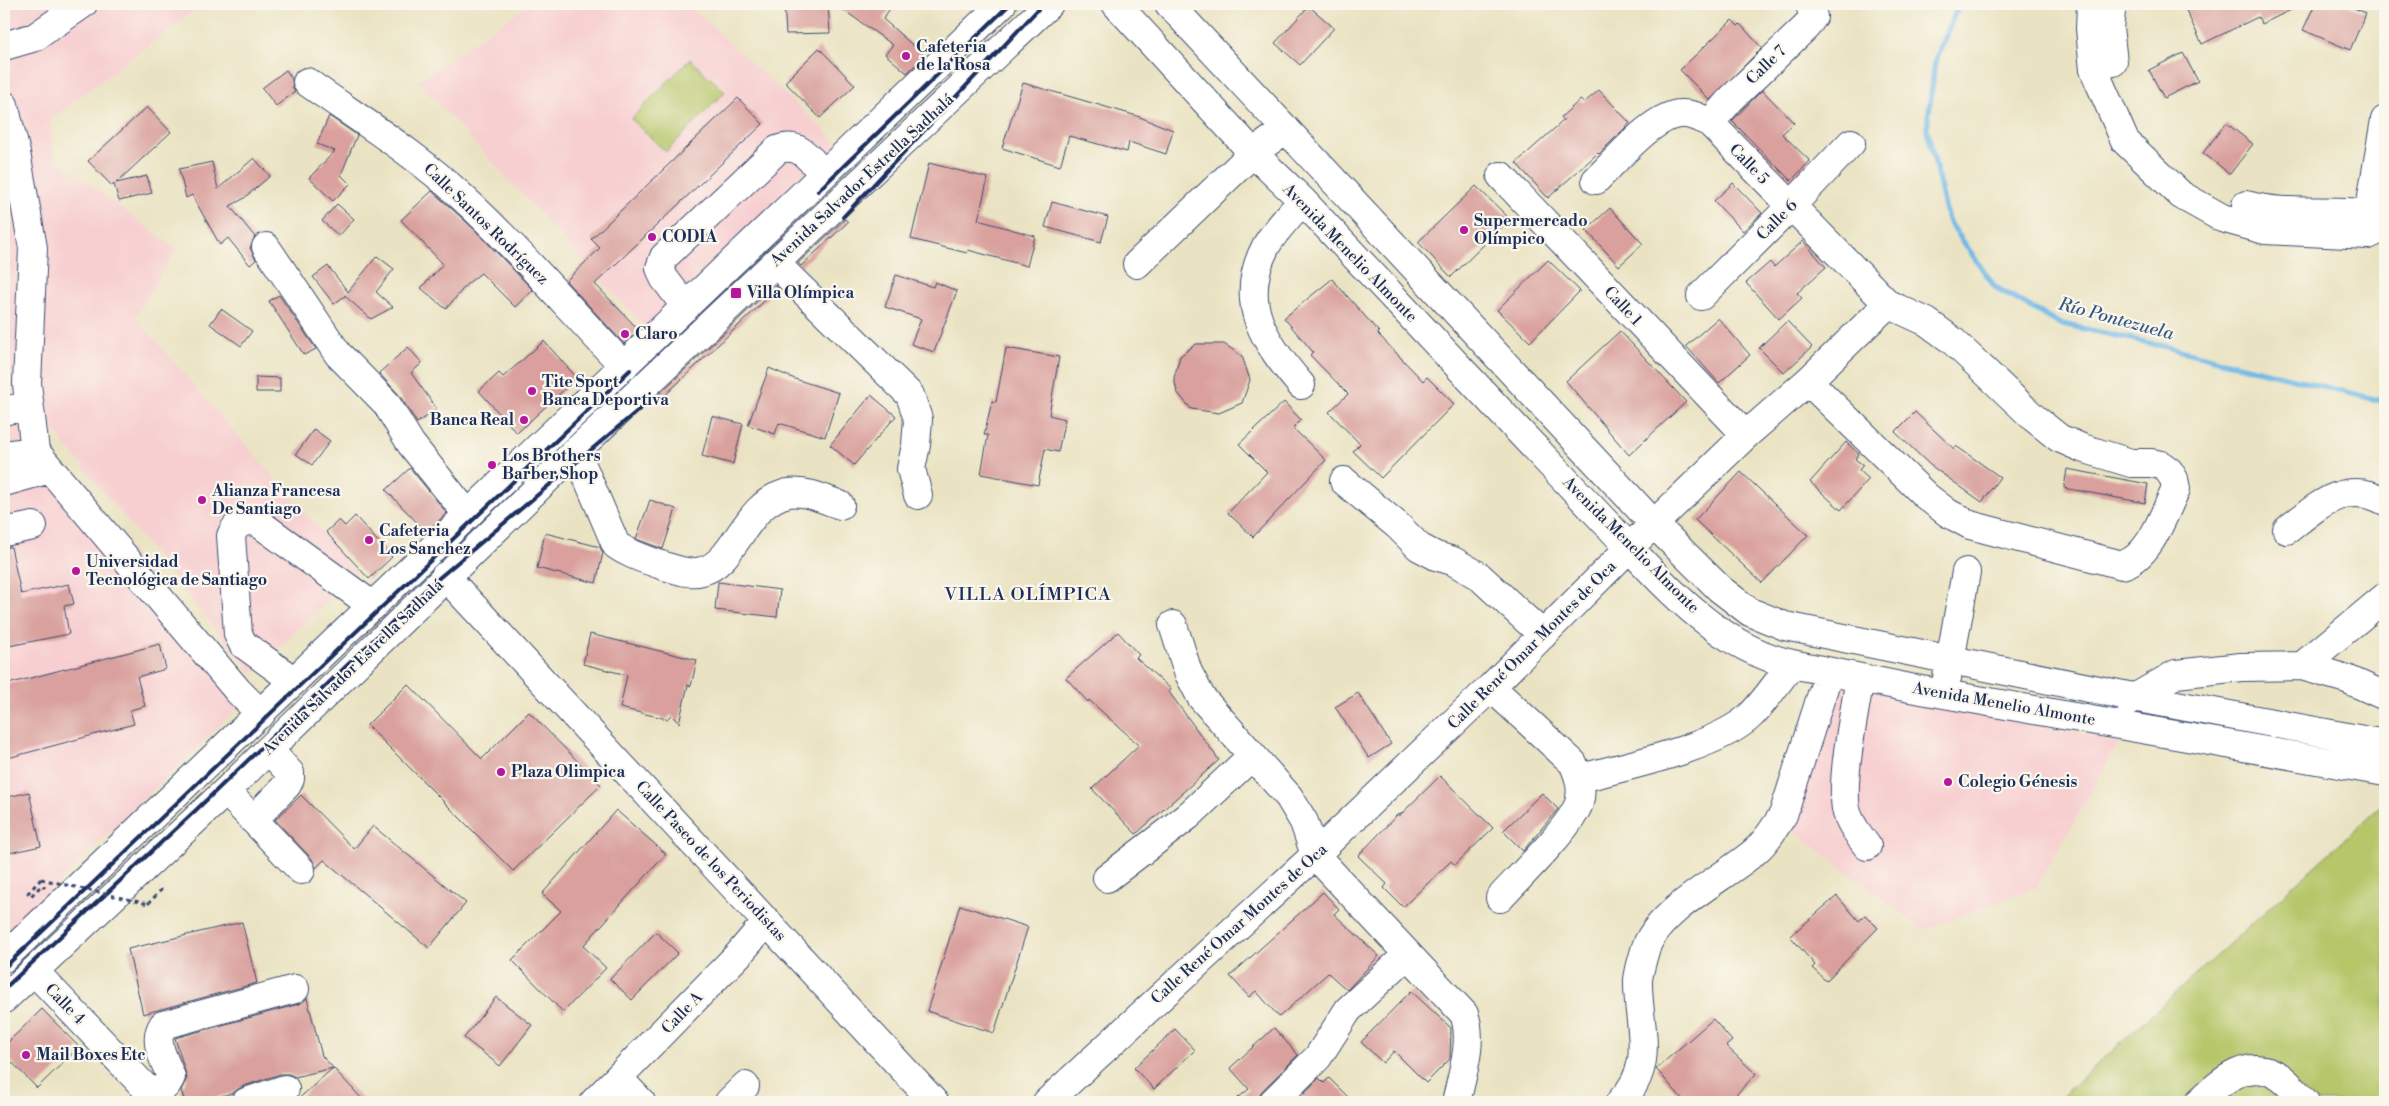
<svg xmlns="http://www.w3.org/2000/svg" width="2389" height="1106" font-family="'Libre Bodoni',serif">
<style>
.built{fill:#f7cfd1}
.green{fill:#b6c669;stroke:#687a64}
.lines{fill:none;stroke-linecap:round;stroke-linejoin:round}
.stream{stroke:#6fb8e7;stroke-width:5.5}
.building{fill:#d9a09d}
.minor-casing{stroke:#3a4a6d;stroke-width:30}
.major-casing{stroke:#3a4a6d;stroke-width:30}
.path{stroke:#3a4a6d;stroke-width:3;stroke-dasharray:4 4;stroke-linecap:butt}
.minor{stroke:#fff;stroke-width:28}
.major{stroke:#fff;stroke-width:28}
.rail{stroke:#1b2f5e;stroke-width:4}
.path-bridge{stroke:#3a4a6d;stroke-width:3;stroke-dasharray:4 4;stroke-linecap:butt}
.poi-dot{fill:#b5179e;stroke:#fbf7ec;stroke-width:2}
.labels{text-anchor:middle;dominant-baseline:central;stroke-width:4.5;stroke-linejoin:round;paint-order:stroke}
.poi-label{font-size:16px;font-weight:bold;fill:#1b2f5e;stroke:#fbf7ec;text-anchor:start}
.street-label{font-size:16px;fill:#1b2f5e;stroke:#fbf7ec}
.water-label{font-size:18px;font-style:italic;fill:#345887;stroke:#fbf7ec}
.neighbourhood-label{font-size:18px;letter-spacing:1px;fill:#1b2f5e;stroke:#fbf7ec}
</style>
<rect width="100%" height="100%" fill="#fbf7ec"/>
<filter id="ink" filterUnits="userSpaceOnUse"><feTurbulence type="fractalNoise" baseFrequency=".02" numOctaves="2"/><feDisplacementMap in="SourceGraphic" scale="10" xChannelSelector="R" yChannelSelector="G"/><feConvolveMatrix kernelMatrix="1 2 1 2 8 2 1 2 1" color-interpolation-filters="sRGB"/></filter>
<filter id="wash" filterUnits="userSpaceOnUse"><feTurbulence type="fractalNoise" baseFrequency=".0096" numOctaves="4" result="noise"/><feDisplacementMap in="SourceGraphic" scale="20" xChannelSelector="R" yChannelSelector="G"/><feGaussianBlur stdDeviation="1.12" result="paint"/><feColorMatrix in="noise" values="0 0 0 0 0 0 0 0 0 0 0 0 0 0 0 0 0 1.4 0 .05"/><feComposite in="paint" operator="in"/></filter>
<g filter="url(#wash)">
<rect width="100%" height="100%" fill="#eae3c3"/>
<path class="built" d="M4,4H202L50,120L54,158L176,249L135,317L357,573L252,674L51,427L44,449L252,694L4,935Z
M530,4H688L841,146L645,327L417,81Z
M1840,678L2119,742L2037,887L1923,930L1782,822Z"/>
<path class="green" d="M690,59L725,92L666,152L631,119Z
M2385,802V1102H2056Z"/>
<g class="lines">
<path class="stream" d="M1959,4L1935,62L1927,129L1948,220L1995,287L2058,323L2167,347L2385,402"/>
</g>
<g id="blocks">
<path class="building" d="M784,4H828L830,33L786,34Z
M835,4H893L883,19L925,56L907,73L885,54L893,45Z
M2183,4H2303L2262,24L2258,17L2202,44Z
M2315,4H2344L2366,13L2350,50L2303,30Z
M1309,6L1334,28L1300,65L1275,43Z
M1732,20L1738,26L1740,24L1762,48L1710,100L1680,70Z
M819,48L855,85L820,118L785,82Z
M2183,53L2198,81L2164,98L2149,70Z
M286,70L292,79L293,88L295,92L276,106L262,88Z
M1023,83L1137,116L1173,130L1166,154L1129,142L1127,152L1069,136L1060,166L1002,148Z
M1599,90L1630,123L1599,154L1598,153L1548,198L1516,163L1564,120L1561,117L1580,100L1584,103Z
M1762,90L1794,123L1782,134L1810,161L1791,181L1732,121Z
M738,98L763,124L595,284L639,330L624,344L566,281L600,248L591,239Z
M147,107L171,132L116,183L147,176L152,193L119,201L114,184L112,186L88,161Z
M329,116L357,135L341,175L350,184L333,201L309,178L335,151L317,144Z
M2226,123L2253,144L2230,174L2203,153Z
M254,158L270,176L243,199L230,206L255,237L250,248L256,260L250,265L228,238L220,245L192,195L186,198L179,169L212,162L218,189Z
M929,163L988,178L978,220L1035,236L1027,266L968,250L967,253L911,239Z
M1733,183L1762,213L1743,231L1714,201Z
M1476,186L1510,219L1451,277L1418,242Z
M432,191L473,228L533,290L515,307L481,273L467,284L446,309L421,288L443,264L401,220Z
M1052,202L1108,217L1101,242L1045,227Z
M337,204L354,219L339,236L322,221Z
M1610,208L1643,244L1619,266L1586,230Z
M845,219L848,222L801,266L798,263Z
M1803,241L1826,267L1797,293L1802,298L1779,319L1746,283L1770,262L1774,267Z
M377,256L394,269L376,292L393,307L371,319L345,296L346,295L334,304L313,277L328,266L348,292Z
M1548,260L1580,291L1530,342L1497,310Z
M896,275L933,287L935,282L957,291L934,352L911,344L921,319L885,307Z
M1332,279L1379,332L1378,334L1423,381L1427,377L1454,404L1381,478L1353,451L1360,444L1329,412L1348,394L1310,355L1313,352L1284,318Z
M775,285L778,288L659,401L656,397Z
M279,295L316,349L304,355L269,301Z
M221,309L252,331L241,346L210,324Z
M1718,318L1750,355L1719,383L1686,346Z
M1787,321L1812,347L1784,373L1759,348Z
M1620,331L1686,402L1629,455L1566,381Z
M544,341L577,378L517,433L479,391L499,373L503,377Z
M1196,344H1224L1242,356L1250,380L1242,403L1219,413L1191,409L1177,392L1174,378L1180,356Z
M408,347L422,363L411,373L437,409L417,423L400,396L379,373Z
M1006,348L1059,357L1049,415L1065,419L1058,452L1045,449L1038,485L981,474L988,435H984L992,401L996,402Z
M769,368L795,379L839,393L825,437L779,423L775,434L748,425Z
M256,377L280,378V392H256Z
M871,395L896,416L854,465L830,445Z
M1284,402L1301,420L1293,428L1326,460L1253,537L1228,513L1267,472L1239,444Z
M1915,412L1954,449L1956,446L2000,477L1982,502L1930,465L1895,432Z
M712,416L743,424L733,464L702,456Z
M314,429L330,441L312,465L296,454Z
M1846,442L1859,454L1855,459L1863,465L1859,470L1869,479L1841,510L1810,482Z
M410,468L447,513L426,532L386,490Z
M2067,469L2148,484L2145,503L2064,488Z
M1741,472L1808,535L1762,583L1695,520Z
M650,500L676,509L663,549L636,539Z
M355,516L392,557L369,579L326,532L339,520L345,526Z
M545,533L600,547L603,553L596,583L537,568Z
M4,547H11L21,594L69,584L74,604L64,606L69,634L4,647Z
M718,582L780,590L777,617L715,610Z
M1118,632L1139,655L1136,658L1171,689L1169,692L1219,760L1136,834L1092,789L1139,745L1089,700L1088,702L1066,678Z
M590,634L697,660L691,686L688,685L679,723L671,715L667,719L620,708L627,675L583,664Z
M160,644L166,669L137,677L145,706L130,710L134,724L4,759V685Z
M408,684L482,759L529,712L601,785L513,871L367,725Z
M1358,693L1391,744L1369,758L1335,707Z
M1440,776L1493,828L1455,865L1451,861L1403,907L1384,888L1387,884L1358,856L1398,814L1399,816Z
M29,792L41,846L4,854V798Z
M1542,793L1558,809L1523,851L1503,831Z
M301,795L354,849L373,826L466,903L429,948L324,860L316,868L312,859L275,820Z
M616,810L666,854L583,946L606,968L563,1012L512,960L561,911L542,894Z
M1323,892L1339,909L1334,914L1379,956L1347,990L1328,973L1279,1017L1256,991L1249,997L1230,976Z
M1837,896L1859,921L1865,915L1878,928L1826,981L1812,968L1815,965L1790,936Z
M960,905L1028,927L994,1033L927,1011Z
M242,922L257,983L143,1014L128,949Z
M656,932L678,953L632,1000L610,979Z
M1411,991L1451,1028L1450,1059L1426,1083L1394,1051L1383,1063L1361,1042Z
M496,997L532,1025L500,1066L464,1038Z
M307,998L322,1056L365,1102H295L333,1068L295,1077L289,1074H280L241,1087L233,1093L199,1102H185L181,1090L187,1078L175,1038L299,1004Z
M42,1009L79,1047L37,1088L4,1054V1046Z
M1713,1019L1732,1041L1726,1046L1756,1074L1729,1102H1685L1656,1069Z
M1274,1028L1298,1055L1262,1091L1258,1102H1233L1249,1089L1230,1068Z
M1175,1029L1195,1050L1154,1089L1134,1068Z
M1319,1078L1324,1083L1329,1078L1353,1102H1295Z"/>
</g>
</g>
<g filter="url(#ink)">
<use href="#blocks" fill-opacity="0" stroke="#3a4a6d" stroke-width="1"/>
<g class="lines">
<defs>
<path id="minor" d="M1116,4L1253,153L1302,200C1374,277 1446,353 1517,429C1547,461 1578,493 1608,525C1659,579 1716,648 1792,664L1910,688L2385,772
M1169,4L1654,524L1720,589L1750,612L1785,626L2133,697L2385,744
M2091,4L2090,28L2094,70L2125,141L2181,195L2222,218L2265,230L2368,235L2385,227
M2112,4L2109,28L2113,62
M4,46L35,37L83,4
M307,82C359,119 415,153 462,197C520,250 570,310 624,366
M4,105L16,153L33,248L27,384L35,451L238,691L261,714
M1710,123L1730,100L1806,27L1813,17L1810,4
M1501,176L1746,435
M1596,180C1615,162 1654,114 1681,114C1692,113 1700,118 1710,123L1888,304
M2246,205C2292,218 2341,205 2385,218
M2368,232L2369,213L2385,120
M266,247L338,354L386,403L411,444L468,515
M775,263L910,395L918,419L916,445L911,469L918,495
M1137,264L1253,153L1286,129
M1701,296L1791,206L1851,143
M686,307L664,278L660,268L664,257L777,150C800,141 809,159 824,174
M1301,385C1265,342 1236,303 1266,246C1275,230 1291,215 1302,200
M4,411L29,405
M576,451L616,545C630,555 645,559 661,565C674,569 688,575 702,571C736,563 744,503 788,493C805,490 824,499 840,505
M4,455L35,451
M1344,481L1398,526L1419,547L1436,556L1453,561L1479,576L1543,635
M4,482L50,469
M2287,530C2318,506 2344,479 2385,501
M4,532L33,526
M445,576L934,1102
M1173,625L1188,672L1201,697L1289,797L1304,822L1315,855L1464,1014C1474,1040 1462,1076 1456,1102
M2302,666L2347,679L2385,696
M1860,678C1855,710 1839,785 1847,813C1851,825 1859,836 1867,846
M1947,678L1966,572
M294,681L243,644L238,634L231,536C236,523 242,521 256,521L373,606
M1491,687L1573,763C1579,776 1583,788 1579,803C1571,827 1519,877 1500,898
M2129,701L2176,674L2241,667L2302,666L2385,597
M1581,778C1626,766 1719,747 1751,715C1766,700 1778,681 1792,664
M226,791L301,870
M253,820L287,785L290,779V773L269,750
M1107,878L1188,816L1252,756
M34,971L159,1102
M618,1078L641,1102
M154,1097L167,1084L171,1077C165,1061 152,1041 163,1025L295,989
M246,1102L285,1089
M594,1102L739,954L767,921
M729,1102L745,1086
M1047,1102L1315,855L1491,687L1629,548L1746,435L1808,381L1888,304L1927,322L1953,341L2034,418L2059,438L2082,448L2131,463H2151L2161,465L2169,471L2174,479L2176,489C2164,513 2150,558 2122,565L1970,525L1948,513L1926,496L1808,381
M1273,1102L1318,1057L1348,1010L1408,954
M1620,1102C1658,1064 1637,1026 1638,980C1639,970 1643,957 1646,947C1660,910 1722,879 1753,853C1766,843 1774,828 1783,815L1829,672
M2199,1102C2222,1081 2248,1056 2280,1077C2289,1083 2297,1094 2305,1102"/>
<path id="major" d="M4,958L1002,4
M4,999L226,791L576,451L1049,4"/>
</defs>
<use href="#minor" class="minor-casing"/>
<use href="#major" class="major-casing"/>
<path class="path" d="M41,879L28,893L31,896L42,885L45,888
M148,904L161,890L157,887"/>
<use href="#minor" class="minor"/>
<use href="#major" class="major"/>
<path class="rail" d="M818,191L1010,4
M843,217L1043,4
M4,968L630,370
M4,989L196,810L433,583L655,396"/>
<path class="path-bridge" d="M41,879L148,904"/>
</g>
</g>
<g class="poi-dot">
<circle cx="906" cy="56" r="5"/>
<circle cx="1464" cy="230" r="5"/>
<circle cx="652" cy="237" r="5"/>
<rect x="730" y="287" width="12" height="12" rx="2.5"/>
<circle cx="625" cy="334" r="5"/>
<circle cx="532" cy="391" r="5"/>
<circle cx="524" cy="420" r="5"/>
<circle cx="492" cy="465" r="5"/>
<circle cx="202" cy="500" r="5"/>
<circle cx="369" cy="540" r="5"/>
<circle cx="76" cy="571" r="5"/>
<circle cx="501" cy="772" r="5"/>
<circle cx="1948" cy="782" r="5"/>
<circle cx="26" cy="1055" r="5"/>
</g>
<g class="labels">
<g class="poi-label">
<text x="916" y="47">Cafeteria<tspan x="916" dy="18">de la Rosa</tspan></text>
<text x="1474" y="221">Supermercado<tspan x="1474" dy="18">Olímpico</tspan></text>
<text x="662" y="237">CODIA</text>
<text x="747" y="293">Villa Olímpica</text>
<text x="635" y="334">Claro</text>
<text x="542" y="382">Tite Sport<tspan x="542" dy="18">Banca Deportiva</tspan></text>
<text x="514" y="420" text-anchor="end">Banca Real</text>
<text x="502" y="456">Los Brothers<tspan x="502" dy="18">Barber Shop</tspan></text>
<text x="212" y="491">Alianza Francesa<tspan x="212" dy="18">De Santiago</tspan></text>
<text x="379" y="531">Cafeteria<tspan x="379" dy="18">Los Sanchez</tspan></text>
<text x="86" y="562">Universidad<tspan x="86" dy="18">Tecnológica de Santiago</tspan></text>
<text x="511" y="772">Plaza Olimpica</text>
<text x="1958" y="782">Colegio Génesis</text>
<text x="36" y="1055">Mail Boxes Etc</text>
</g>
<g class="street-label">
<text transform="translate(1766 65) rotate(-44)">Calle 7</text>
<text transform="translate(1749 164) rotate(46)">Calle 5</text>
<text transform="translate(862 180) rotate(-43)">Avenida Salvador Estrella Sadhalá</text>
<text transform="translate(1777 220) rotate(-45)">Calle 6</text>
<text transform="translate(486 224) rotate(44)">Calle Santos Rodríguez</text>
<text transform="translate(1350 253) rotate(46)">Avenida Menelio Almonte</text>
<text transform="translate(1623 306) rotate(47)">Calle 1</text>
<text transform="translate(1631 545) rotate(45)">Avenida Menelio Almonte</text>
<text transform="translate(1532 645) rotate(-45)">Calle René Omar Montes de Oca</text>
<text transform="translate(353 667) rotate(-44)">Avenida Salvador Estrella Sadhalá</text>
<text transform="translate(2004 704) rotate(10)">Avenida Menelio Almonte</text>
<text transform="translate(711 861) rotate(47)">Calle Paseo de los Periodistas</text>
<text transform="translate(1239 924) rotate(-42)">Calle René Omar Montes de Oca</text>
<text transform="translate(65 1004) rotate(46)">Calle 4</text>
<text transform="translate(682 1013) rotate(-46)">Calle A</text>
</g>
<g class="water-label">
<text transform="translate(2116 319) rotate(15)">Río Pontezuela</text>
</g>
<g class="neighbourhood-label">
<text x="1028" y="594">VILLA OLÍMPICA</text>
</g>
</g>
<rect width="2389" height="1106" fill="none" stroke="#fbf7ec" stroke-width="20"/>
</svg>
